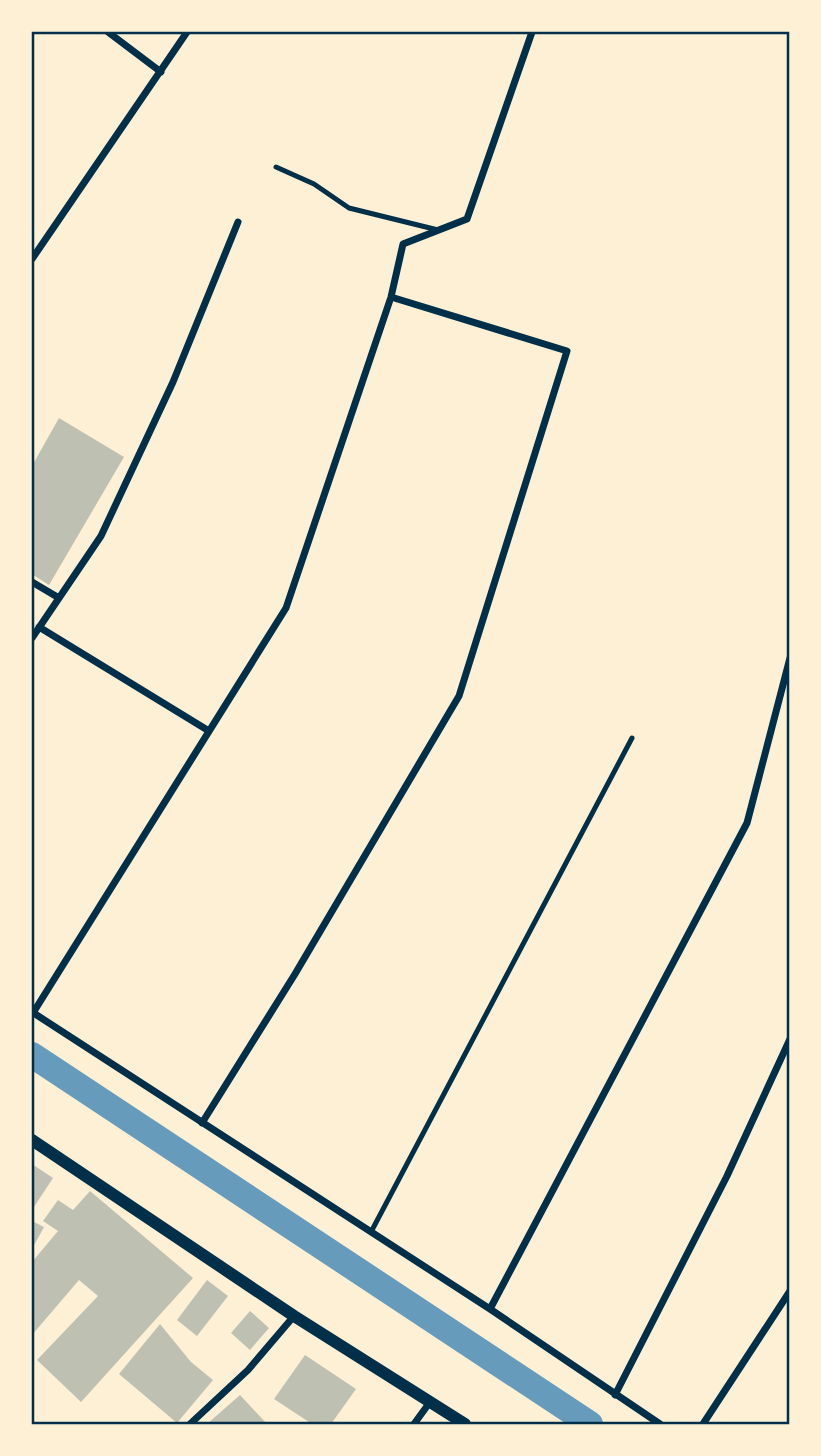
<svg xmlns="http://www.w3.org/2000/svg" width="821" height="1456" font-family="'Golos Text',sans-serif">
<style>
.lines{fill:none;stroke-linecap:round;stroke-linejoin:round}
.canal{stroke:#669bbc;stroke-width:26}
.building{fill:#bec0b2}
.service{stroke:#003049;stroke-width:5}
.minor{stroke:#003049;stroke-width:7}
.tertiary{stroke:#003049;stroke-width:12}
.neatline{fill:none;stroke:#003049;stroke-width:2.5}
</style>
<rect width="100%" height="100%" fill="#fdf0d5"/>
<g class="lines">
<path class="canal" d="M32,1055L590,1424"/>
</g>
<path class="building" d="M59,418L124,457L49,585L32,574V466Z
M32,1164L53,1178L32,1210Z
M90,1191L193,1278L81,1402L37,1360L98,1296L79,1280L32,1335V1262L58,1231L43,1221L58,1200L73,1210Z
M32,1221L44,1227L32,1249Z
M207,1280L228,1296L197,1336L177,1320Z
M250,1311L269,1328L250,1350L231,1333Z
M160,1324L191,1362L213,1380L177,1423L119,1374Z
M305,1355L356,1389L331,1424H312L274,1399Z
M240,1395L267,1424H207Z"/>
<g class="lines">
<path class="service" d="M276,167L314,184L349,208L438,230
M371,1232L632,738"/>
<path class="minor" d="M108,32L161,72
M32,259L187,32
M32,582L59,598
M39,627L209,731
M32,638L101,536L173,382L238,222
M32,1012L490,1309L660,1424
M33,1013L286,608L391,297L403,244L467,219L532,32
M202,1123L295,974L459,696L567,351L391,297
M490,1309L747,823L790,658
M615,1395L727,1176L790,1039
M190,1424L248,1370L294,1316
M414,1424L430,1402
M703,1424L790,1291"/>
<path class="tertiary" d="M32,1140L294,1316L465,1424"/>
</g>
<rect width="821" height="1456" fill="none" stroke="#fdf0d5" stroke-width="66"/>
<rect x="33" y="33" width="755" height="1390" class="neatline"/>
</svg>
